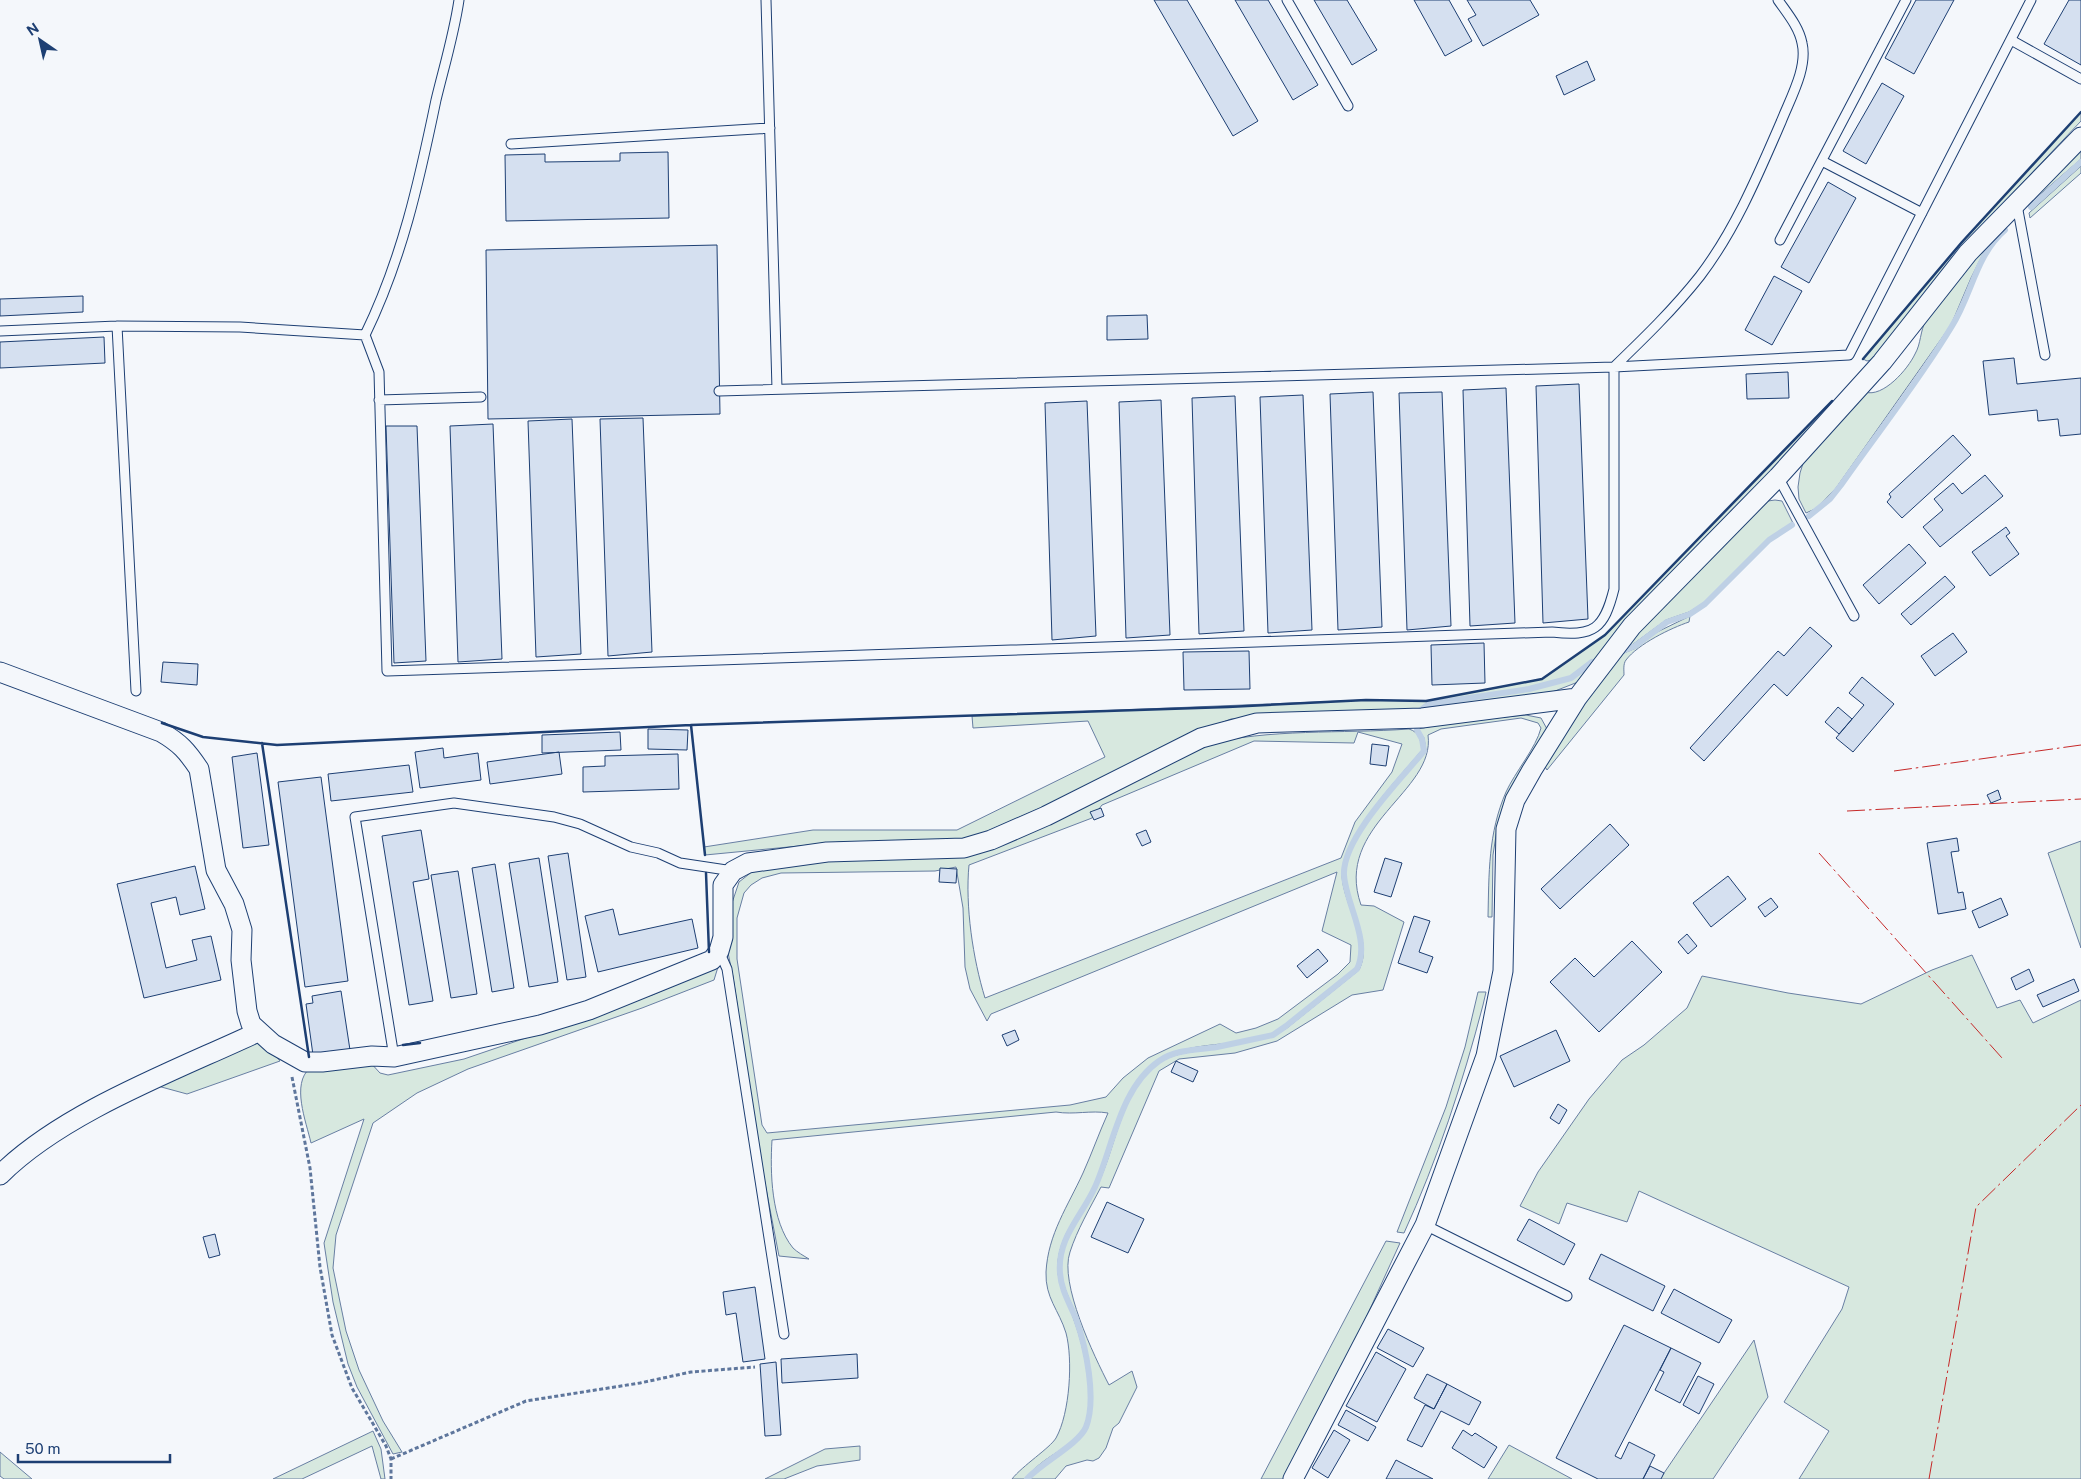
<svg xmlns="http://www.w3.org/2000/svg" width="2081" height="1479" font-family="'Public Sans',sans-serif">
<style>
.green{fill:#d7e8df;stroke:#687fa3;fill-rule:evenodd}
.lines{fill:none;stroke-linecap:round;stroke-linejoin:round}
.stream{stroke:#bed0e5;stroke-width:6}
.building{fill:#d5e0f0;stroke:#1d3f73}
.service-casing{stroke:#1d3f73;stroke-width:11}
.minor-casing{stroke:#1d3f73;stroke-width:21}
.path{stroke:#5e769c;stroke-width:3;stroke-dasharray:4 2.5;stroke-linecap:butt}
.service{stroke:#f4f7fb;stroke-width:9}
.minor{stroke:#f4f7fb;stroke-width:19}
.wall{stroke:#1d3f73;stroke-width:2.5}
.power{stroke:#c62828;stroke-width:1;stroke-dasharray:18 4 2.5 4;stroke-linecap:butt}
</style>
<rect width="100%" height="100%" fill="#f4f7fb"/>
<path class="green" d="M2081,112V121L1961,248L1875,359L1867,361L1863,359L1962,242Z
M2081,145V159L2028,205V200Z
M2081,166V173L2030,218L2029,213Z
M1994,232L1971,278L1951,325L1836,488L1817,508L1806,513L1799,499L1798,487L1800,473L1806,454L1865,392C1883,398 1908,369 1915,354C1921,344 1920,331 1926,320Z
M1832,401L1835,406L1638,608L1595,659L1571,677L1529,688L1429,704L1418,712L1430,705L1529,690L1572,679L1593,663L1578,682L1532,700L1420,715L1231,719L1179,739L1066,797L965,841L841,842L705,855L704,847L813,830H957L1105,757L1088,721L973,728L972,716L1366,700L1426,701L1542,679L1605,635Z
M1775,500L1782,501L1793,523L1769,538L1704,603L1689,612L1666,620L1632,645L1620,650L1757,509L1768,501Z
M1690,616L1689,622C1671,628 1638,644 1626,660C1623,664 1624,670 1624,675L1547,770L1542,762L1612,658L1636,648L1653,634Z
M1526,715L1541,718L1547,729L1520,773L1497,829L1493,855L1492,917H1488C1489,874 1488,833 1506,792C1515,772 1536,748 1541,728L1538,723L1521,718L1441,729L1428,735C1436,792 1333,825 1361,905L1374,906L1404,922L1383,990L1352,995L1277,1041L1235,1053L1179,1059L1159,1071L1109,1188L1101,1187C1090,1208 1077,1230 1070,1252C1059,1283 1094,1356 1109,1385L1132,1371L1137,1387L1119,1423L1113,1428L1106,1448L1099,1458L1093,1461L1087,1460L1066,1466L1055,1479H1029C1043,1463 1081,1446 1087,1427C1098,1394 1088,1350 1077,1319C1072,1303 1063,1289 1061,1272C1059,1240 1081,1217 1095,1190C1117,1148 1119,1092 1159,1063C1176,1051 1198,1052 1218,1048C1236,1045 1255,1040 1273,1036L1287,1028L1359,970C1374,940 1345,905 1345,874C1345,836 1402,780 1426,751L1424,738L1418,729L1453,722Z
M1409,729C1419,732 1421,740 1422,750C1398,779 1342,836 1342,875C1343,904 1370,939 1356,968C1335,986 1297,1022 1273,1033C1232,1051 1177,1036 1145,1072C1116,1105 1112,1150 1093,1188C1079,1216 1055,1239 1058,1273C1060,1290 1069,1304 1074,1320C1084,1346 1096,1401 1084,1427C1077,1443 1057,1451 1044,1461C1037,1466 1031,1472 1025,1479H1012C1022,1466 1050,1448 1056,1438C1070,1413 1073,1359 1066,1333C1059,1310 1045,1298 1046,1272C1048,1234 1068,1206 1083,1173C1092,1153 1099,1133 1108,1113C1091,1110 1074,1115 1056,1112L772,1140C770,1172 771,1221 793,1248C797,1252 804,1256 809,1259L779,1256L758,1147L733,977L727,948L729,912L739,882L753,871L828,860L961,856L1203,745C1271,728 1340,734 1409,729ZM1358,732L1402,744L1392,772L1355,822L1341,858L985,998C973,959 965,906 969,865L1092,818L1102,805L1254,741L1354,743ZM956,867L963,908L965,967L970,989L987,1021L991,1014L1337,872L1322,931L1351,945L1350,962L1338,974L1278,1019L1256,1028L1236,1033L1220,1024L1148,1058L1123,1078L1106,1097L1070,1105L767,1133L762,1125L737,959V918L744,893L751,885L762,878L781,873L935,871Z
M2081,841V948L2048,853Z
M1972,955L1997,1008L2020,1000L2033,1023L2081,1000V1479H1799L1829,1431L1784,1402L1842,1309L1849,1287L1639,1191L1627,1222L1567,1203L1559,1224L1520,1206L1538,1172L1589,1099L1622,1060L1644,1045L1687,1008L1702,976L1788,993L1861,1004L1932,970Z
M718,967L714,980L642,1008L468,1069L417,1093L373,1123L336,1235L333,1268L346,1331L359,1370L383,1421L402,1452L393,1454L357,1387L348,1364L333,1302L324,1243L364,1119L311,1143C306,1121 291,1084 310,1068L369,1061L380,1073L388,1075L464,1059L652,995Z
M1478,992H1486L1483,1005C1463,1082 1437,1161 1404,1233L1397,1232L1446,1107L1465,1047Z
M258,1042L270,1049L280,1061L187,1094L154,1085Z
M1386,1241L1400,1243L1360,1331L1284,1479H1261Z
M1754,1340L1768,1397L1713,1479H1660Z
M373,1431L381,1449L385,1479H381L372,1446L302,1479H273Z
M1509,1445L1572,1479H1488Z
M860,1446V1460L817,1466L784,1479H765L825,1449Z
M0,1452L32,1479H4L0,1476Z"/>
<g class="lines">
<path class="stream" d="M2031,207L2081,162
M1809,516L1830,499L1841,485C1878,432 1919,381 1952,326C1972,294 1976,255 2005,230
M1620,652L1635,646L1667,622L1690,614L1705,604L1769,540L1792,525
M1418,712L1429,704L1529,689L1571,678L1592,662
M1027,1479C1041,1463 1079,1444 1086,1427C1097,1399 1086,1347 1076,1319C1070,1304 1061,1290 1060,1273C1057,1238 1082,1216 1095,1187C1113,1147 1120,1088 1159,1061C1176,1049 1198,1050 1217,1047C1236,1043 1254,1039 1273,1035L1286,1026L1357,969C1371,940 1346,905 1344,875C1342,838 1401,779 1424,751L1422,739L1417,730"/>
</g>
<path class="building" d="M1154,0H1187L1258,121L1233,136Z
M1235,0H1268L1318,85L1293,100Z
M1314,0H1347L1377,50L1352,65Z
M1414,0H1449L1472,41L1445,56Z
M1467,0H1530L1539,15L1483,46L1468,19L1476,15Z
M1916,0H1954L1914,74L1885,58Z
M2069,0H2081V65L2044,44Z
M1587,61L1595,80L1564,95L1556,76Z
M1882,83L1904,96L1866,164L1843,151Z
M668,152L669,218L506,221L505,155L545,154V162L620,161V153Z
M1828,182L1856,198L1809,283L1781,267Z
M717,245L720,414L488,419L486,250Z
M1774,276L1802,291L1772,345L1745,330Z
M83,296V312L0,316V299Z
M1147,315L1148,339L1107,340V316Z
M104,337L105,363L0,368V342Z
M2014,358L2017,384L2081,378V434L2060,436L2058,419L2038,421L2037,410L1989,415L1983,361Z
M1788,372L1789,398L1747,399L1746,374Z
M1579,384L1588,619L1543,623L1536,386Z
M1506,388L1515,623L1470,626L1463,390Z
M1373,392L1382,627L1338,630L1330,394Z
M1442,392L1451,626L1407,630L1399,393Z
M1303,395L1312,630L1268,633L1260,397Z
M1235,396L1244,631L1199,634L1192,398Z
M1161,400L1170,635L1126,638L1119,402Z
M1087,401L1096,636L1052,640L1045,403Z
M643,418L652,652L608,656L600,419Z
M572,419L581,654L536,657L528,421Z
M493,424L502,659L458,662L450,426Z
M386,426H417L426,661L394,663Z
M1953,435L1971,455L1902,518L1887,502L1891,497L1889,494Z
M1985,475L2003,496L1940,547L1923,527L1943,510L1934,499L1953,483L1962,494Z
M2006,527L2010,533L2006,536L2019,554L1990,576L1972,552Z
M1909,544L1926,563L1879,604L1863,585Z
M1945,576L1955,587L1911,625L1901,614Z
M1810,627L1832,646L1787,696L1774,684L1704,761L1690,748L1778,651L1784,656Z
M1953,633L1967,652L1935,676L1921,656Z
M1484,643L1485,683L1432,685L1431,645Z
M1249,651L1250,689L1184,690L1183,652Z
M163,662L198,664L197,685L161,682Z
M1862,677L1894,704L1853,752L1836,738L1864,705L1849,693Z
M1838,707L1852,719L1839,734L1825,722Z
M648,729L688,730L687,750L648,749Z
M620,732L621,750L542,753V735Z
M1372,744L1389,746L1386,766L1370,764Z
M443,748L444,758L478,753L481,780L420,788L415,752Z
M559,752L562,774L490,784L487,762Z
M257,753L269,845L243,848L232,757Z
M678,754L679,789L583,792V767L605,766V756Z
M409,765L413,792L331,801L328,774Z
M321,777L348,981L305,987L278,782Z
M1998,790L2001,799L1991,803L1987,795Z
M1101,808L1104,816L1094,820L1090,812Z
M1610,824L1629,845L1560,909L1541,889Z
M421,830L429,879L413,882L433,1001L409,1005L382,836Z
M1146,830L1151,842L1142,846L1136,834Z
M1957,838L1959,851L1951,852L1958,893L1963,892L1966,909L1938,914L1927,843Z
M568,853L586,977L567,980L548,856Z
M539,858L558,982L529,987L509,863Z
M1385,858L1402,863L1391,897L1374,892Z
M495,864L514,988L492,992L472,868Z
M195,866L205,909L180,915L176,897L151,903L166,968L197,960L192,940L211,936L221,980L144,998L117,884Z
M940,868L957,869L956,883L939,882Z
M458,871L477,994L451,998L431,875Z
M1728,876L1746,899L1711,927L1693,903Z
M1771,898L1778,907L1765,917L1758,907Z
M2001,898L2008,915L1979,928L1972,911Z
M613,909L619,935L692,919L698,948L598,972L585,916Z
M1414,916L1430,921L1419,952L1433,957L1427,973L1398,963Z
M1687,934L1697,946L1688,954L1678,942Z
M1632,941L1662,972L1599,1032L1550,982L1575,958L1594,977Z
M1318,949L1328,961L1307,978L1297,966Z
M2029,969L2034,981L2016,990L2011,978Z
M2074,979L2079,991L2043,1007L2037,995Z
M341,991L350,1050L313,1055L306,1004L313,1003L312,996Z
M1015,1030L1019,1040L1007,1046L1002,1035Z
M1556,1030L1570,1061L1514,1087L1500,1056Z
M1176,1061L1198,1071L1193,1082L1171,1072Z
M1558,1104L1567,1110L1559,1124L1550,1118Z
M1107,1202L1144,1219L1128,1253L1091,1237Z
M1529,1219L1575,1244L1564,1265L1517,1240Z
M215,1234L220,1255L209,1258L203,1237Z
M1601,1254L1665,1286L1653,1311L1589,1279Z
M755,1287L765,1359L743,1362L736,1313L726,1315L723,1292Z
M1674,1289L1732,1320L1719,1343L1661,1313Z
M1624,1325L1671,1348L1615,1456L1621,1459L1629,1442L1655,1455L1643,1479H1598L1556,1458Z
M1388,1329L1424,1348L1413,1367L1377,1348Z
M1671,1348L1701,1363L1680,1403L1655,1390L1664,1372L1660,1370Z
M1376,1352L1406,1369L1377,1422L1346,1406Z
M857,1354L858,1378L782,1383L781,1359Z
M776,1362L781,1435L765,1436L760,1364Z
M1427,1374L1447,1384L1434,1409L1414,1398Z
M1698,1376L1714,1384L1699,1414L1683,1405Z
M1447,1384L1481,1402L1469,1425L1441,1411L1422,1447L1407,1440L1425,1405L1434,1409Z
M1346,1410L1376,1427L1368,1441L1338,1425Z
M1334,1430L1350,1440L1328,1478L1312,1468Z
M1463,1430L1472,1436L1475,1433L1497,1447L1484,1468L1452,1448Z
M1396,1460L1433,1479H1386Z
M1650,1466L1664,1473L1661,1479H1643Z"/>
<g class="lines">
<defs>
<path id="service" d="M459,0C454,34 444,67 436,100C419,182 402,259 365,335L379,372L387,671L1552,632C1594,637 1604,629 1614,589V367C1644,338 1674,309 1700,276C1735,230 1758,175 1781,122C1790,99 1808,68 1802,43C1799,27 1787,13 1778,0
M766,0L777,389
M1287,0L1348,106
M2011,40L2081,79
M511,144L770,128
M1822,161L1922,213
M2017,205L2045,355
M1780,240L1906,0
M117,326L136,691
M0,331L117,326L240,327L365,335
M719,391L1614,367L1849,355L2031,0
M379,400L481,397
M1778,477L1854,616
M719,951L727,969L784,1334
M394,1057L355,817L454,803L554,817L580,824L631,847L658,853L680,863L733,871
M1425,1225L1567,1296"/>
<path id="minor" d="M0,672L161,732C180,743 187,751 199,769L216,870L234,904L242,930L241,960L247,1011L251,1024L273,1044L305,1062H322L372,1056L394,1057L540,1025L589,1010L712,960L719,951L723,937V885L733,871L748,863L827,852L964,848L991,840L1046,816L1201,738L1257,723L1422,718L1577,698
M0,1175C63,1112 177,1070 258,1032
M1293,1479L1425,1225L1486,1056L1503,971L1506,829L1515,800L1532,770L1577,698L1632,626L1778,477L1882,362L1968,253L2081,137"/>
</defs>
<use href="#service" class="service-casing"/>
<use href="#minor" class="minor-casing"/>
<path class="path" d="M292,1077L310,1168L320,1267L332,1335L352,1388L386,1446L391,1459V1479
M391,1459L526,1401L640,1383L691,1372L755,1367"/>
<use href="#service" class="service"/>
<use href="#minor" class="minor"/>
<path class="wall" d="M1863,359L1962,242L2081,112
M162,723L203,737L277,745L691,725L1228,707L1366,700L1426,701L1542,679L1605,635L1832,401
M691,725L705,855
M262,743L309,1057
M706,873L709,952
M403,1045L420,1043"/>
<path class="power" d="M1894,771L2081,745
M1847,811L2081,799
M1819,853L2002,1058
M1929,1479L1976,1207L2081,1105"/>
</g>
<g transform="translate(40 40) rotate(326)" stroke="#f4f7fb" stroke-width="4" paint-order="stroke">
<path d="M0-4L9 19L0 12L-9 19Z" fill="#1d3f73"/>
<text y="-8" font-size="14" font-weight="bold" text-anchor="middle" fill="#1d3f73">N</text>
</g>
<path d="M18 1454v8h152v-8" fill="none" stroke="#1d3f73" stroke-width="2.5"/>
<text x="25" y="1454" font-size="15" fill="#1d3f73" stroke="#f4f7fb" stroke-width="4" paint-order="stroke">50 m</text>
</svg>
